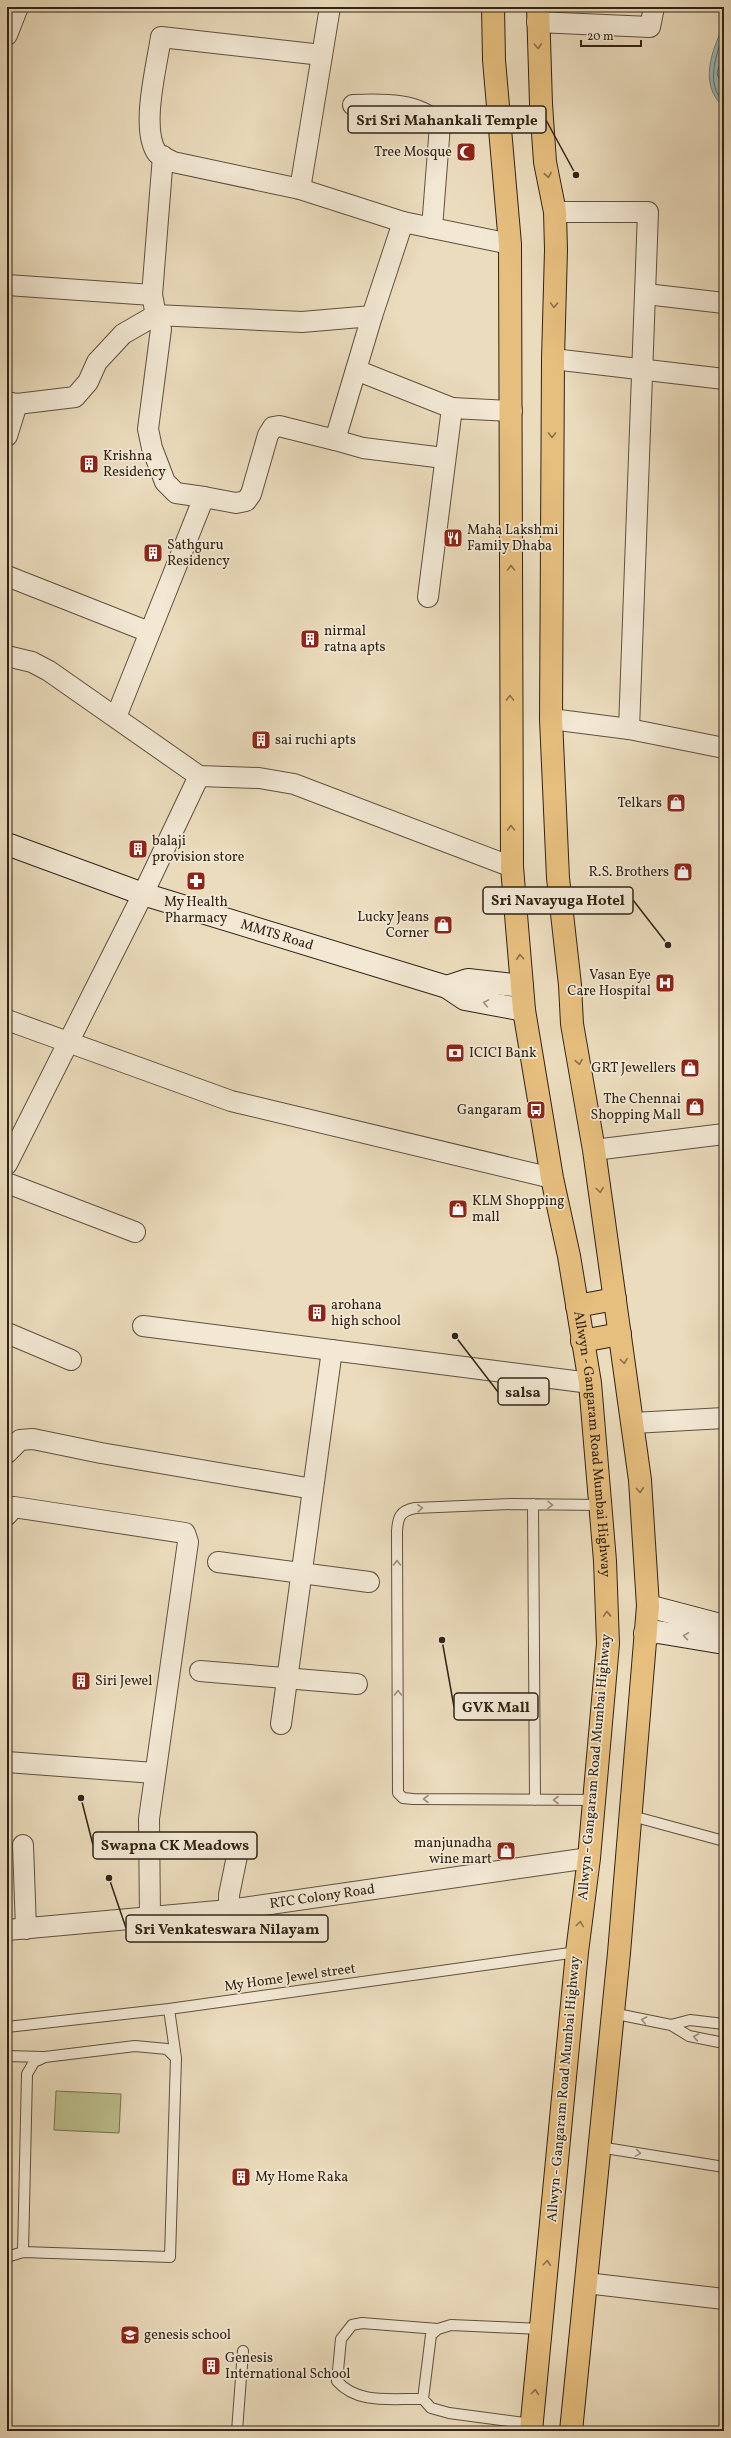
<svg xmlns="http://www.w3.org/2000/svg" width="731" height="2438" font-family="Vollkorn,serif">
<style>
.green{fill:#bcbf8e;stroke:#767152}
.water{fill:#99bab7;stroke:#6f7e77}
.lines{fill:none;stroke-linecap:round;stroke-linejoin:round}
.shore{stroke:#646e66;stroke-width:1}
.lane-casing{stroke:#5f5140;stroke-width:12}
.street-casing{stroke:#5f5140;stroke-width:22}
.secondary-casing{stroke:#302316;stroke-width:24}
.highway-casing{stroke:#302316;stroke-width:24}
.lane{stroke:#f2e8d4;stroke-width:10}
.street{stroke:#f2e8d4;stroke-width:20}
.secondary{stroke:#f2e8d4;stroke-width:22}
.highway{stroke:#e6be7e;stroke-width:22}
.oneway{stroke:#8b704a}
.oneway2{stroke:#9b8f7e}
.labels{text-anchor:middle;dominant-baseline:central;stroke-width:3.5;stroke-linejoin:round;paint-order:stroke}
.poi-label{font-size:14px;fill:#302316;stroke:#f2e8d4;text-anchor:start}
.street-label{font-size:14px;fill:#302316;stroke:#f2e8d4}
.leader{fill:none;stroke:#302316;stroke-width:1.5}
.callout-dot{fill:#302316;stroke:#f2e8d4;stroke-width:1.5}
.callout{fill:#f2e8d4;stroke:#302316;stroke-width:1.5}
.callout-label{font-size:15px;text-anchor:middle;font-weight:bold;fill:#302316}
</style>
<rect width="100%" height="100%" fill="#ebdcbd"/>
<filter id="stains"><feTurbulence type="fractalNoise" baseFrequency=".005" numOctaves="4"/><feColorMatrix values="0 0 0 0 .2 0 0 0 0 .09 0 0 0 0 .02 0 0 0 .5 -.17"/></filter>
<radialGradient id="worn" r=".72"><stop offset=".6" stop-color="#630" stop-opacity="0"/><stop offset="1" stop-color="#630" stop-opacity=".3"/></radialGradient>
<path class="green" d="M56,2091L121,2094L119,2133L54,2130Z"/>
<path class="water" d="M724,25V107C698,85 712,50 724,25Z"/>
<g class="lines">
<path class="shore" d="M724,34C716,53 705,86 724,102
M724,49L717,73L724,94"/>
<defs>
<path id="lane" d="M533,1504L535,1800
M595,1800L413,1799L403,1798L398,1793L397,1531C398,1517 400,1511 415,1508L512,1504L601,1505
M632,1816L724,1841
M169,2009L176,2058
M612,2013L671,2025L690,2020L724,2024
M671,2025L689,2036L724,2043
M7,2027L169,2009L577,1952
M7,2056L43,2057
M599,2147L724,2167
M7,2257L23,2252L170,2257L176,2058L167,2049L135,2046L45,2057L34,2062L27,2074L23,2252
M423,2399C393,2398 358,2405 337,2381L341,2339L352,2325L362,2323L438,2329
M532,2424L449,2413L431,2408L423,2399L431,2335L438,2329L451,2325L541,2329
M237,2431L243,2351"/>
<g id="street">
<path d="M537,22L650,27L654,7"/>
<path d="M7,35L18,7"/>
<path d="M322,55L161,37C157,65 140,129 157,153C160,157 169,159 173,162L300,189L403,222L510,244"/>
<path d="M353,105C381,104 418,102 440,125L432,228"/>
<path d="M300,189L330,7"/>
<path d="M555,212H648L629,729"/>
<path d="M7,285L152,295L156,315L302,322L372,316L403,222"/>
<path d="M646,294L724,303"/>
<path d="M152,295L163,156"/>
<path d="M553,359L724,379"/>
<path d="M356,370L452,408"/>
<path d="M7,402L17,404L75,397L88,382L97,362L123,334L156,315L161,329L148,429L152,448L165,482L176,493L204,497"/>
<path d="M7,436L17,404"/>
<path d="M335,440L363,448L444,458"/>
<path d="M7,576L149,632"/>
<path d="M428,597L452,408L512,411"/>
<path d="M7,656L32,662L49,671L199,776L259,778L294,784L512,867"/>
<path d="M116,717L204,497L236,503L246,501L251,494L268,435L273,427L279,426L335,440L372,316"/>
<path d="M551,719L629,729L724,748"/>
<path d="M7,1020L231,1101L552,1178"/>
<path d="M594,1150L724,1134"/>
<path d="M7,1164L143,894L199,776"/>
<path d="M7,1183L135,1232"/>
<path d="M143,1326L590,1383"/>
<path d="M7,1333L71,1360"/>
<path d="M633,1423L724,1418"/>
<path d="M7,1453L20,1440L33,1439L101,1453L313,1489"/>
<path d="M7,1515L14,1507L185,1533L188,1542L149,1819L150,1919"/>
<path d="M218,1562L369,1582"/>
<path d="M200,1671L357,1684"/>
<path d="M281,1724L332,1350"/>
<path d="M7,1762L154,1773"/>
<path d="M23,1845L26,1929"/>
<path d="M229,1910V1895L237,1856"/>
<path id="s1" d="M7,1930L229,1910L589,1858"/>
<path d="M586,2283L724,2299"/>
</g>
<g id="secondary">
<path id="s2" d="M7,844L143,894L447,987L465,999L524,1010"/>
<path d="M447,987L468,980L522,986"/>
<path d="M648,1606L724,1626"/>
<path d="M645,1633L658,1632L724,1643"/>
</g>
<g id="highway">
<path id="s3" d="M493,7L494,60L510,244L512,867L524,1010L552,1178L569,1256L590,1383L605,1561L608,1644L589,1858L577,1952L531,2431"/>
<path d="M538,7L541,104L545,162L555,212L556,250L553,359L551,719L558,878L570,985L572,1024L594,1150L640,1480L648,1606L619,1953L571,2431"/>
<path d="M577,1306L615,1299"/>
<path d="M582,1341L620,1334"/>
</g>
</defs>
<use href="#lane" class="lane-casing"/>
<use href="#street" class="street-casing"/>
<use href="#secondary" class="secondary-casing"/>
<use href="#highway" class="highway-casing"/>
<use href="#lane" class="lane"/>
<use href="#street" class="street"/>
<use href="#secondary" class="secondary"/>
<use href="#highway" class="highway"/>
</g>
<defs><path id="oneway-chevron" d="M-2-3.5L2.5 0L-2 3.5" fill="none" stroke-width="1.6" stroke-linecap="round" stroke-linejoin="round"/></defs>
<g class="oneway">
<use href="#oneway-chevron" transform="translate(538 46) rotate(87)"/>
<use href="#oneway-chevron" transform="translate(548 175) rotate(80)"/>
<use href="#oneway-chevron" transform="translate(554 305) rotate(92)"/>
<use href="#oneway-chevron" transform="translate(552 435) rotate(90)"/>
<use href="#oneway-chevron" transform="translate(511 568) rotate(-90)"/>
<use href="#oneway-chevron" transform="translate(510 698) rotate(-90)"/>
<use href="#oneway-chevron" transform="translate(511 828) rotate(-91)"/>
<use href="#oneway-chevron" transform="translate(520 957) rotate(-95)"/>
<use href="#oneway-chevron" transform="translate(579 1062) rotate(80)"/>
<use href="#oneway-chevron" transform="translate(600 1190) rotate(82)"/>
<use href="#oneway-chevron" transform="translate(624 1361) rotate(82)"/>
<use href="#oneway-chevron" transform="translate(640 1490) rotate(86)"/>
<use href="#oneway-chevron" transform="translate(607 1614) rotate(-92)"/>
<use href="#oneway-chevron" transform="translate(580 1924) rotate(-82)"/>
<use href="#oneway-chevron" transform="translate(547 2263) rotate(-85)"/>
<use href="#oneway-chevron" transform="translate(535 2392) rotate(-85)"/>
</g>
<g class="oneway2">
<use href="#oneway-chevron" transform="translate(486 1003) rotate(-170)"/>
<use href="#oneway-chevron" transform="translate(550 1505) rotate(1)"/>
<use href="#oneway-chevron" transform="translate(420 1508) rotate(-4)"/>
<use href="#oneway-chevron" transform="translate(397 1563) rotate(-90)"/>
<use href="#oneway-chevron" transform="translate(686 1636) rotate(-172)"/>
<use href="#oneway-chevron" transform="translate(398 1693) rotate(-90)"/>
<use href="#oneway-chevron" transform="translate(426 1799) rotate(180)"/>
<use href="#oneway-chevron" transform="translate(556 1800) rotate(180)"/>
<use href="#oneway-chevron" transform="translate(644 2020) rotate(-169)"/>
<use href="#oneway-chevron" transform="translate(696 2037) rotate(-169)"/>
<use href="#oneway-chevron" transform="translate(638 2153) rotate(9)"/>
</g>
<defs>
<symbol id="mosque-square" viewBox="-11 -11 22 22"><rect x="-9" y="-9" width="18" height="18" rx="4" fill="#8f2418" stroke="#f2e8d4"/><path d="M3.5-4.9A6 6 0 1 0 3.5 4.9A5 5 0 1 1 3.5-4.9Z" fill="#fff"/></symbol>
<symbol id="building-square" viewBox="-11 -11 22 22"><rect x="-9" y="-9" width="18" height="18" rx="4" fill="#8f2418" stroke="#f2e8d4"/><path d="M-4-6H4V6H1V3H-1V6H-4ZM-2.5-4.3h1.7v1.8h-1.7ZM.8-4.3h1.7v1.8H.8ZM-2.5-1h1.7V.8h-1.7ZM.8-1h1.7V.8H.8Z" fill="#fff"/></symbol>
<symbol id="restaurant-square" viewBox="-11 -11 22 22"><rect x="-9" y="-9" width="18" height="18" rx="4" fill="#8f2418" stroke="#f2e8d4"/><path d="M-5-6h1v4h1v-4h1v4h1v-4h1v5L-1.5 .5V6h-2V.5L-5-1ZM5-6V6H3V1.5H1.5Q1.5-4 5-6Z" fill="#fff"/></symbol>
<symbol id="shop-square" viewBox="-11 -11 22 22"><rect x="-9" y="-9" width="18" height="18" rx="4" fill="#8f2418" stroke="#f2e8d4"/><path d="M-5-2.5h2.3a2.7 3.5 0 0 1 5.4 0H5L5.5 6h-11ZM-1.5-2.5h3a1.5 2.3 0 0 0-3 0Z" fill="#fff"/></symbol>
<symbol id="pharmacy-square" viewBox="-11 -11 22 22"><rect x="-9" y="-9" width="18" height="18" rx="4" fill="#8f2418" stroke="#f2e8d4"/><path d="M-2-6h4v4h4v4h-4v4h-4v-4h-4v-4h4Z" fill="#fff"/></symbol>
<symbol id="hospital-square" viewBox="-11 -11 22 22"><rect x="-9" y="-9" width="18" height="18" rx="4" fill="#8f2418" stroke="#f2e8d4"/><path d="M-5-5h3v3.5h4V-5h3V5h-3V1.5h-4V5h-3Z" fill="#fff"/></symbol>
<symbol id="bank-square" viewBox="-11 -11 22 22"><rect x="-9" y="-9" width="18" height="18" rx="4" fill="#8f2418" stroke="#f2e8d4"/><path d="M-6-4H6V4H-6ZM0-2.3a2.3 2.3 0 1 0 0 4.6a2.3 2.3 0 1 0 0-4.6Z" fill="#fff"/></symbol>
<symbol id="bus-square" viewBox="-11 -11 22 22"><rect x="-9" y="-9" width="18" height="18" rx="4" fill="#8f2418" stroke="#f2e8d4"/><path d="M-5-6H5V4H4V6H2V4H-2V6H-4V4H-5ZM-3.5-4V0h7V-4ZM-3.5 1.2v1.5H-2V1.2ZM2 1.2v1.5H3.5V1.2Z" fill="#fff"/></symbol>
<symbol id="school-square" viewBox="-11 -11 22 22"><rect x="-9" y="-9" width="18" height="18" rx="4" fill="#8f2418" stroke="#f2e8d4"/><path d="M0-5L7-2L0 1L-7-2ZM-4 1L0 2.5L4 1V4Q0 6-4 4Z" fill="#fff"/></symbol>
</defs>
<g fill-rule="evenodd">
<use href="#mosque-square" x="455" y="141" width="22" height="22"/>
<use href="#building-square" x="78" y="453" width="22" height="22"/>
<use href="#restaurant-square" x="442" y="527" width="22" height="22"/>
<use href="#building-square" x="142" y="542" width="22" height="22"/>
<use href="#building-square" x="299" y="628" width="22" height="22"/>
<use href="#building-square" x="250" y="729" width="22" height="22"/>
<use href="#shop-square" x="665" y="792" width="22" height="22"/>
<use href="#building-square" x="127" y="838" width="22" height="22"/>
<use href="#shop-square" x="672" y="861" width="22" height="22"/>
<use href="#pharmacy-square" x="185" y="870" width="22" height="22"/>
<use href="#shop-square" x="432" y="914" width="22" height="22"/>
<use href="#hospital-square" x="654" y="972" width="22" height="22"/>
<use href="#bank-square" x="444" y="1042" width="22" height="22"/>
<use href="#shop-square" x="679" y="1057" width="22" height="22"/>
<use href="#shop-square" x="684" y="1096" width="22" height="22"/>
<use href="#bus-square" x="525" y="1099" width="22" height="22"/>
<use href="#shop-square" x="447" y="1198" width="22" height="22"/>
<use href="#building-square" x="306" y="1302" width="22" height="22"/>
<use href="#building-square" x="70" y="1670" width="22" height="22"/>
<use href="#shop-square" x="495" y="1840" width="22" height="22"/>
<use href="#building-square" x="230" y="2166" width="22" height="22"/>
<use href="#school-square" x="119" y="2324" width="22" height="22"/>
<use href="#building-square" x="200" y="2355" width="22" height="22"/>
</g>
<g class="labels">
<g class="poi-label">
<text x="452" y="152" text-anchor="end">Tree Mosque</text>
<text x="103" y="456">Krishna<tspan x="103" dy="16">Residency</tspan></text>
<text x="467" y="530">Maha Lakshmi<tspan x="467" dy="16">Family Dhaba</tspan></text>
<text x="167" y="545">Sathguru<tspan x="167" dy="16">Residency</tspan></text>
<text x="324" y="631">nirmal<tspan x="324" dy="16">ratna apts</tspan></text>
<text x="275" y="740">sai ruchi apts</text>
<text x="662" y="803" text-anchor="end">Telkars</text>
<text x="152" y="841">balaji<tspan x="152" dy="16">provision store</tspan></text>
<text x="669" y="872" text-anchor="end">R.S. Brothers</text>
<text x="196" y="902" text-anchor="middle">My Health<tspan x="196" dy="16">Pharmacy</tspan></text>
<text x="429" y="917" text-anchor="end">Lucky Jeans<tspan x="429" dy="16">Corner</tspan></text>
<text x="651" y="975" text-anchor="end">Vasan Eye<tspan x="651" dy="16">Care Hospital</tspan></text>
<text x="469" y="1053">ICICI Bank</text>
<text x="676" y="1068" text-anchor="end">GRT Jewellers</text>
<text x="681" y="1099" text-anchor="end">The Chennai<tspan x="681" dy="16">Shopping Mall</tspan></text>
<text x="522" y="1110" text-anchor="end">Gangaram</text>
<text x="472" y="1201">KLM Shopping<tspan x="472" dy="16">mall</tspan></text>
<text x="331" y="1305">arohana<tspan x="331" dy="16">high school</tspan></text>
<text x="95" y="1681">Siri Jewel</text>
<text x="492" y="1843" text-anchor="end">manjunadha<tspan x="492" dy="16">wine mart</tspan></text>
<text x="255" y="2177">My Home Raka</text>
<text x="144" y="2335">genesis school</text>
<text x="225" y="2358">Genesis<tspan x="225" dy="16">International School</tspan></text>
</g>
<g class="street-label">
<text stroke="none"><textPath href="#s2" startOffset="285">MMTS Road</textPath></text>
<text stroke="none"><textPath href="#s3" startOffset="1444">Allwyn - Gangaram Road Mumbai Highway</textPath></text>
<text transform="translate(595 1767) rotate(-85)">Allwyn - Gangaram Road Mumbai Highway</text>
<text stroke="none"><textPath href="#s1" startOffset="317">RTC Colony Road</textPath></text>
<text transform="translate(290 1978) rotate(-8)">My Home Jewel street</text>
<text transform="translate(564 2089) rotate(-85)">Allwyn - Gangaram Road Mumbai Highway</text>
</g>
</g>
<path class="leader" d="M576 175L546 120M668 945L633 900M455 1336L498 1392M442 1640L454 1707M81 1798L93 1845M109 1878L126 1928"/>
<g class="callout-dot">
<circle cx="576" cy="175" r="4"/>
<circle cx="668" cy="945" r="4"/>
<circle cx="455" cy="1336" r="4"/>
<circle cx="442" cy="1640" r="4"/>
<circle cx="81" cy="1798" r="4"/>
<circle cx="109" cy="1878" r="4"/>
</g>
<g class="callout">
<rect x="348" y="106" width="198" height="27" rx="4"/>
<rect x="483" y="887" width="150" height="27" rx="4"/>
<rect x="498" y="1378" width="51" height="27" rx="4"/>
<rect x="454" y="1693" width="84" height="27" rx="4"/>
<rect x="93" y="1832" width="164" height="27" rx="4"/>
<rect x="126" y="1915" width="202" height="27" rx="4"/>
</g>
<g class="callout-label">
<text x="447" y="125">Sri Sri Mahankali Temple</text>
<text x="558" y="905">Sri Navayuga Hotel</text>
<text x="523" y="1397">salsa</text>
<text x="496" y="1712">GVK Mall</text>
<text x="175" y="1850">Swapna CK Meadows</text>
<text x="227" y="1934">Sri Venkateswara Nilayam</text>
</g>
<rect width="731" height="2438" fill="none" stroke="#ebdcbd" stroke-width="24"/>
<rect x="8" y="8" width="715" height="2422" fill="none" stroke="#302316" stroke-width="2"/>
<rect x="12" y="12" width="707" height="2414" fill="none" stroke="#302316"/>
<path d="M581 40v6h60v-6" fill="none" stroke="#302316" stroke-width="2"/>
<text x="587" y="40" font-size="12" fill="#302316" stroke="#f2e8d4" stroke-width="3" paint-order="stroke">20 m</text>
<rect width="100%" height="100%" filter="url(#stains)"/>
<rect width="100%" height="100%" fill="url(#worn)"/>
</svg>
